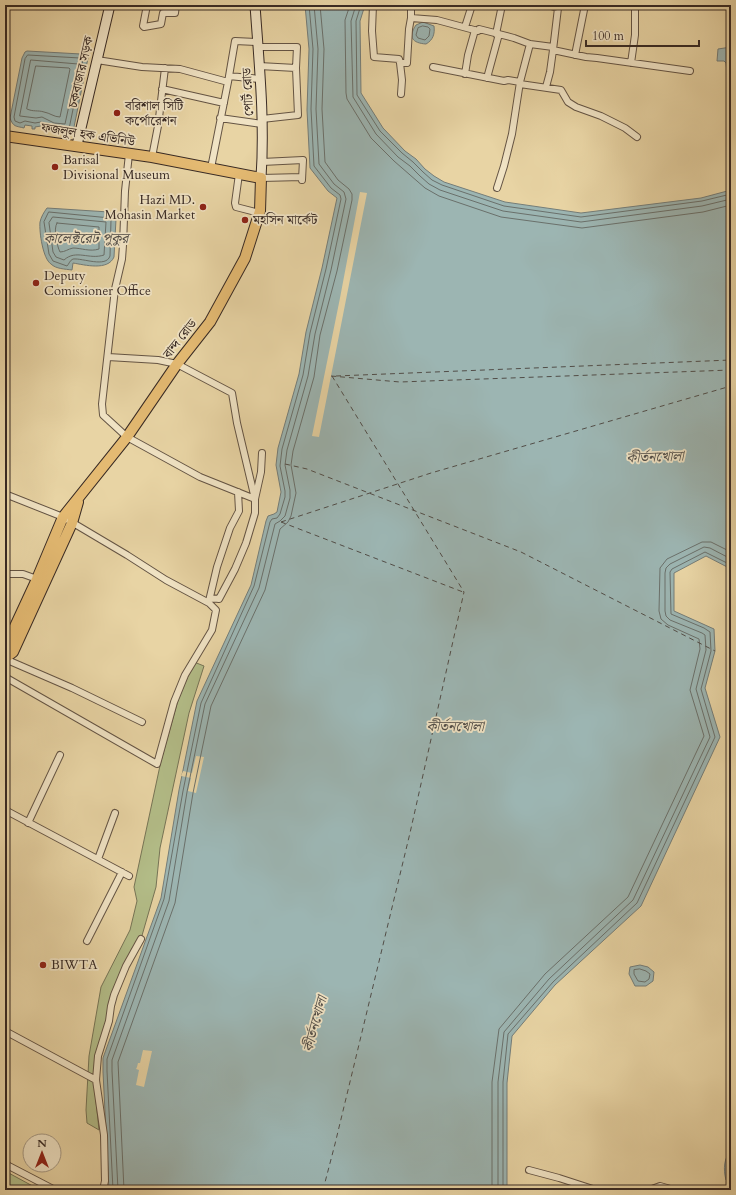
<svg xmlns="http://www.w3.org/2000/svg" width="736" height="1195" font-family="Cardo,'Noto Serif Bengali',serif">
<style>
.green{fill:#b3bd88;stroke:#767456}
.water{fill:#9cb5b2;stroke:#747d79}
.pier{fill:#e8d4a4}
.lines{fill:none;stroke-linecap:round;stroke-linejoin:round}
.shore{stroke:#6a706b;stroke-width:1}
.ferry{stroke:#514d48;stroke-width:1;stroke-dasharray:5 4;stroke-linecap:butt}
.minor-casing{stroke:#645444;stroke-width:8}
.secondary-casing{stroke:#382a24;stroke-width:11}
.primary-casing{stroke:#382a24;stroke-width:12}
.trunk-casing{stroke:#382a24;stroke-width:12}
.minor{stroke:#f0e3c4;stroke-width:6}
.secondary{stroke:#f0e3c4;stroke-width:9}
.primary{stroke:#e4ba72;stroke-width:10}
.trunk{stroke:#e4ba72;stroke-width:10}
.poi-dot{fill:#8f2418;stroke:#f0e3c4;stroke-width:1.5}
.labels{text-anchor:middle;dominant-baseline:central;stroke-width:3.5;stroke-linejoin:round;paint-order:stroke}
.street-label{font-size:13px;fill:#382a24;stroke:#f0e3c4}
.poi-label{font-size:13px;fill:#382a24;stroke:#f0e3c4;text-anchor:start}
.water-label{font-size:14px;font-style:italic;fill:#514d48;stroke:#f0e3c4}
</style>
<rect width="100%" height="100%" fill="#e8d4a4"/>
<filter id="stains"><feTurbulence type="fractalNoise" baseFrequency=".005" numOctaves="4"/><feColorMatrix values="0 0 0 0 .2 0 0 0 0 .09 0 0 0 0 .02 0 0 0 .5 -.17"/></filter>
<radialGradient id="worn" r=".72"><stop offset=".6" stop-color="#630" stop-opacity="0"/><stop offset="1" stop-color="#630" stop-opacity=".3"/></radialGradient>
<path class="green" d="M194,662L204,666L189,713L160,848L156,887L141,939L132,948L116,987L97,1053L95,1091L99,1130L87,1123L86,1110L89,1056L101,987L130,930L137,901L134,887L161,761L178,700Z
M5,1171L40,1190H5Z"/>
<path class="water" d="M305,5H365L360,21L361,93L383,128L405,151L416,159L425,169L434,176L444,182L505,202L581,213L701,198L731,190V569L706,556L674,573V611L714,629L715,651L705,688L720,737L641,906L555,985L512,1036L507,1083V1190H109L103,1072V1058L161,898L179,790L197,701L251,585L266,521L268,516L274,514L277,512L281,492L276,465L278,448L299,374L306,332L322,268L337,198L328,191L310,168L307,110L309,49Z
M423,22L434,26C435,34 433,40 426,44C412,43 408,37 416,25Z
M731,47V72H727L726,63L724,61H717L718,49Z
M27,51L81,54L88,58L74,127L71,133L47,131V129L41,126L35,127V129H32V126L25,125L24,128C16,126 13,127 10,118L22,58L25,52Z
M47,208L109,212L113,215L116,219L114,257C108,271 85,265 73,263L72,270C65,269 56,269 51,264C43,259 39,232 40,222C41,217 44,212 47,208Z
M640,965L648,967L654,972L653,981L646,986H635L629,974L630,967Z
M731,1150V1182L726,1180C723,1169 724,1158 731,1150Z"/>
<path class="pier" d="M360,192L367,193L319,437L312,436L340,298Z
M196,756L204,757L196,793L188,791L191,778L181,776L183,771L192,773Z
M143,1050L152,1051L144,1087L136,1085L139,1070L136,1069L137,1067L138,1063H140Z"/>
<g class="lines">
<path class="shore" d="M350,5L345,20L346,93L347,99L371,138L394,161L425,188L439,196L501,217L582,228L703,212L731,205
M356,5L351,21L353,97L376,134L398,157L410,166L420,176L429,184L440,190L503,211L581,222L702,206L731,199
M361,5L356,21L357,95L380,131L402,153L413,162L423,172L432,180L442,185L504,206L581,217L702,201L731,194
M423,26L428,27L430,29L429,36L425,40L418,38L416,35L418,28Z
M28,55L80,58L83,60L69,129L51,128L41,122L35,123L25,121L20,123L15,121L14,117L25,59Z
M31,60L78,64L65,124L54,123L42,117L36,118L20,116Z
M36,66L69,68L70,69L60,117C54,117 50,113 44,112C38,110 33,112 27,109Z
M49,212L110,218L111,220L110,256C106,268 83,258 73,259C70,260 69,264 67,266L53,261L49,254L44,222Z
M53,217L106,222L104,255C89,260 76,249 64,260L56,257L53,252L49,223Z
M57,223L99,227V249C90,252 81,248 73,248C68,249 65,252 60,252C57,246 53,229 57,223Z
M640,969L646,971L650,974L649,979L645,982L638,981L634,974V970Z
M113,1190L107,1071V1059L164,899L183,791L201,703L254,586L270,522L272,519L277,518L280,514L285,497V491L280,466L282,449L303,375L310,333L326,269L341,199L340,195L331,188L314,166L311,109L313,49L309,5
M118,1190L112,1071V1060L169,901L187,792L205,704L259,588L275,524L280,521L285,516L290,498V490L285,465L287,450L308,376L315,334L331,270L346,199L344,192L334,184L319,164L316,109L318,49L314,5
M124,1190L118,1062L175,903L193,793L211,706L265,590L280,529L288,522L291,516L296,493L291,465L293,451L314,377L320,335L337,271L352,200V194L349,189L338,180L325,162L322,109L324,49L320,5
M492,1190V1082L499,1029L545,974L628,897L704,736L690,690L700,649L699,639L668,625L661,619L659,611L660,568L667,559L702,542H711L731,552
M498,1190V1082L504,1032L549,979L633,900L710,737L696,689L706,650L705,635L702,633L670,620L666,616L665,611V573L666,568L670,564L704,547L710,548L731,559
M503,1190V1082L508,1034L553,982L637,903L715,737L701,689L711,651L710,632L704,628L671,614L670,572L672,569L705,552L731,565"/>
<path class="ferry" d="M331,376L400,382L731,370
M332,376L464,592
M336,376L731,360
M285,464L307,469L521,552L715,651
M281,522L431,473L731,386
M281,522L463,592
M323,1190L335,1144L410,833L464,592"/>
<defs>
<path id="minor" d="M147,5L143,26L144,27L161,24L163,13H175L176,5
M244,5L255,7
M373,5L372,31L374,57L399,59L400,63H407L409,29L411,18
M411,5V18L437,20L478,31L479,29L514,38L530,44
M547,5L558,8L553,50L586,57L597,58L690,71
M465,27L472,5
M496,34L502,5
M258,47H297L296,68L298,115L262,119
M575,55L585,5
M97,60L142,67L180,69L228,82
M400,63L402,80L401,94
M631,63L635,35V5
M259,66L296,68
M433,67L504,81L508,80L520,82L512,134L504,166L497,188
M465,74L468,55L475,30
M229,76L260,79
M487,78L499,34
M520,82L530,44L553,47
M520,84L561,90L568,102L576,107L601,116L625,128L637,137
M546,87L550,72L553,50
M162,89L224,103
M220,118L262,124
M129,154L125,191L123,245L122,259L115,289L102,404L103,415L127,437L200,477L255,499
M152,157L158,126L165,68
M262,162L303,160L302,180
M211,168L228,82L235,41L258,42
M239,174L235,203L236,207L259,213
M261,178L302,177
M108,357L158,360L177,364L232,393L237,423L255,499
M5,494L63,517L127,555L166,580L209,603L216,610L212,630L185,675L174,702L157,764L5,677
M5,574H23L37,579
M210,598L219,599L235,569L246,543L255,513V499L261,472L262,453
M209,601L217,567L230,528L239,511L238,492
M5,659L72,688L142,722
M5,810L129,876
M28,823L60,755
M98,859L115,813
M87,941L122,872
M5,1031L96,1080
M5,1164L55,1190
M529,1170L559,1178L596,1190
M103,1190L105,1181L104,1135L96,1080L98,1056L109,1021L111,1006L114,995L126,966L141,939
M649,1190L660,1186L674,1190"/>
<path id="secondary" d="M255,5C259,63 265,120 261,178
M77,145L110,5"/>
<path id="primary" d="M5,136L152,157L261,178"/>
<path id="trunk" d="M5,648L37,579L63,517L127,437L177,364L210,322L245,258L260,211L261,178
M5,658L13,652L72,523L78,502"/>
</defs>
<use href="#minor" class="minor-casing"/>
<use href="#secondary" class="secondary-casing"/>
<use href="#primary" class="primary-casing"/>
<use href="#trunk" class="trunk-casing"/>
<use href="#minor" class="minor"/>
<use href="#secondary" class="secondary"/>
<use href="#primary" class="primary"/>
<use href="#trunk" class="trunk"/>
</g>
<g class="poi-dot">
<circle cx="117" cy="113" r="4"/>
<circle cx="55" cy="167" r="4"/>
<circle cx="203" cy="207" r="4"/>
<circle cx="245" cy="220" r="4"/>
<circle cx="36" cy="283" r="4"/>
<circle cx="43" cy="965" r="4"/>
</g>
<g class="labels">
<g class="street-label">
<text transform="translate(81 72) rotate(-77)">চকবাজার সড়ক</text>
<text transform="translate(248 92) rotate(-93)">পোর্ট রোড</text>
<text transform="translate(88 135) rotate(9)">ফজলুল হক এভিনিউ</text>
<text transform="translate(180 339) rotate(-52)">বান্দ রোড</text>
</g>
<g class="poi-label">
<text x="125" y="106">বরিশাল সিটি<tspan x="125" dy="15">কর্পোরেশন</tspan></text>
<text x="63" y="160">Barisal<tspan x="63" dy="15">Divisional Museum</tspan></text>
<text x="195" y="200" text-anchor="end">Hazi MD.<tspan x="195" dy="15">Mohasin Market</tspan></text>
<text x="253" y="220">মহসিন মার্কেট</text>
<text x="44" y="276">Deputy<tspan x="44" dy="15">Comissioner Office</tspan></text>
<text x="51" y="965">BIWTA</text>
</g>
<g class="water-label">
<text x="86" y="238">কালেক্টরেট পুকুর</text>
<text transform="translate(655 457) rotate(-2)">কীর্তনখোলা</text>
<text x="455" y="726">কীর্তনখোলা</text>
<text transform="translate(315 1024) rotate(-75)">কীর্তনখোলা</text>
</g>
</g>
<rect width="736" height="1195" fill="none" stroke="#e8d4a4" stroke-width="20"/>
<rect x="6" y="6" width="724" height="1183" fill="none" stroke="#382a24" stroke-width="2"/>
<rect x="10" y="10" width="716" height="1175" fill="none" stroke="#382a24"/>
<g transform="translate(42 1153)"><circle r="19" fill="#f0e3c4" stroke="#a69984"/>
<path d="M0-3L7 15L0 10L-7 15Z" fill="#8f2418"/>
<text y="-6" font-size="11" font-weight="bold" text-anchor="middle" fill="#382a24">N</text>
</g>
<path d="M586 40v6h113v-6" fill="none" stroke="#382a24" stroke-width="2"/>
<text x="592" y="40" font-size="12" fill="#382a24" stroke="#f0e3c4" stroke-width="3" paint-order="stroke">100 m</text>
<rect width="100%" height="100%" filter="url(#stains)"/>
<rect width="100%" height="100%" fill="url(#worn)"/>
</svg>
